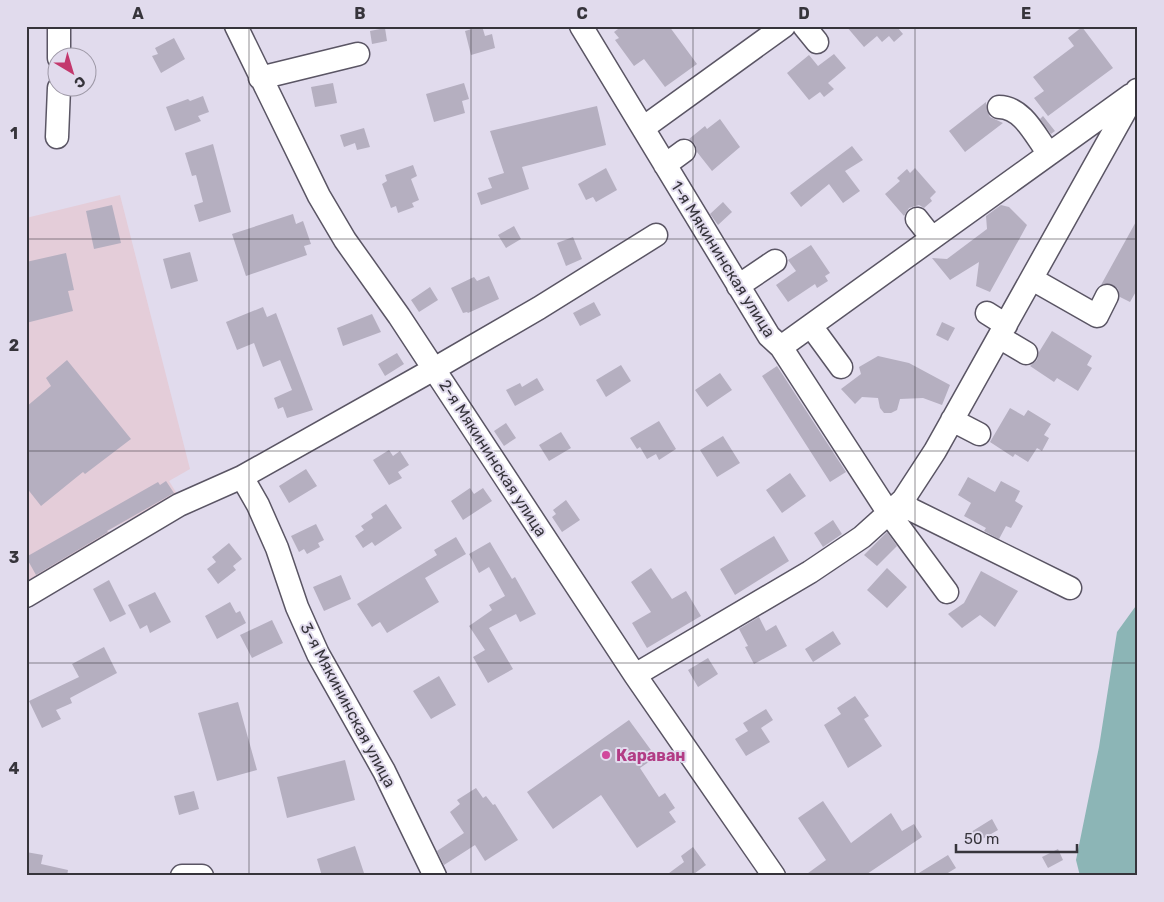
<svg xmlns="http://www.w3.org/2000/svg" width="1164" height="902" font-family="Rubik,sans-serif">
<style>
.commercial{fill:#e4cdd9}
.water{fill:#8cb5b6}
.building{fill:#b5afc0}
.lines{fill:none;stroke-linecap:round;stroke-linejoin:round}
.minor-casing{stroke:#5a5564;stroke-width:25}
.minor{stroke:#fff;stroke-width:22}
.grid{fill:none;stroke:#36343b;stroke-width:1;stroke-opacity:0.55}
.hotel-dot{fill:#d1479c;stroke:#e1dbed;stroke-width:2}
.labels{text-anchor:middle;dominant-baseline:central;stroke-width:4;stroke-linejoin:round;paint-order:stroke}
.street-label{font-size:16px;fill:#36343b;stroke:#e1dbed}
.hotel-label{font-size:16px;font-weight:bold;fill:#b23c85;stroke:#e1dbed;text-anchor:start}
.neatline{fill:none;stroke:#36343b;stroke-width:2}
.grid-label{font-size:16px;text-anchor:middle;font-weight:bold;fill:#36343b}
</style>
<rect width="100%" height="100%" fill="#e1dbed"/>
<path class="commercial" d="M120,195L190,469L169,481L177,494L108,531L113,539L26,588V218Z"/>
<path class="water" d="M1138,603V876H1080L1076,860L1099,747L1117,632Z"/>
<path class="building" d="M482,26L485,36L492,34L495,48L471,55L465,31Z
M622,26H669L697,64L665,87L644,59L634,66L615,40L619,38L614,32Z
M846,26H900L898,28L903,34L894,42L889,36L882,42L877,36L864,47Z
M1082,27L1113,68L1048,116L1034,98L1044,91L1033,77L1074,46L1068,38Z
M385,28L387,41L372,44L370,31Z
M174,38L185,59L161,73L152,56L158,54L155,48Z
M834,54L846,68L828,83L834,89L824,97L820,92L809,100L787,73L809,55L818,66Z
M333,83L337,103L315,107L311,87Z
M464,83L469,99L462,101L465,113L434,122L426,94Z
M203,96L209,112L198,116L201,121L175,131L166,107L188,99L190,101Z
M986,102L987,111L990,117L1003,123L965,152L949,131Z
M597,106L606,145L522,167L529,189L481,205L477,193L492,188L488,178L504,173L490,131Z
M1043,116L1055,131L1051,134L1040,119Z
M720,119L740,147L712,171L697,152L695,144L689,139L705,126L707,129Z
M364,128L370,147L357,150L355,143L344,147L340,135Z
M213,144L231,212L199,222L194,205L203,202L196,175L192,176L185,153Z
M852,146L863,160L845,171L860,191L843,203L829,184L801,207L790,193Z
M413,165L417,176L411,179L419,200L412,203L414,207L398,213L396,206L391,208L382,184L387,181L385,175Z
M606,168L617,190L596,202L593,197L586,200L578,184Z
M915,168L936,192L930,198L932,201L924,208L919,205L909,208L904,216L885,194L900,181L897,178L907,169L910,173Z
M723,202L732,212L718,225L710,214Z
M112,205L121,243L94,249L86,211Z
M1001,205L1009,207L1027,225L990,292L976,286L979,262L950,280L932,258L947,259L987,229L986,216Z
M293,214L296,224L303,221L311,244L304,246L307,255L246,276L232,234Z
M1138,218V288L1130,302L1120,297L1118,289L1113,285H1101Z
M514,226L521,239L506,248L498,235Z
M573,237L582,259L566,266L557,243Z
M811,245L830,273L825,276L828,281L817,288L815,284L788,302L776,285L796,271L788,260Z
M190,252L198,281L171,289L163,259Z
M66,253L74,290L68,291L73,311L26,323V262Z
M489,276L499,299L468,313L467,312L463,313L451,288L474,277L477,281Z
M430,287L438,300L419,312L411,300Z
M594,302L601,315L580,326L573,313Z
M263,307L267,317L276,313L313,410L287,418L283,407L278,409L274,398L292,390L280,360L263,367L254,343L237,350L226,322Z
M372,314L381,332L343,346L337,328Z
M942,322L955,328L948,341L936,335Z
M1052,331L1092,356L1087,365L1092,368L1078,391L1057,378L1054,382L1030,366L1037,360L1039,352Z
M397,353L404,364L385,376L378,364Z
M878,356L909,363L950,385L942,405L923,398L900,399L897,410L891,413H884L880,408L878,398L862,397L855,404L841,389L861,374L859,367Z
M67,360L131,439L85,474L83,472L41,506L26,487V407L51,386L46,378Z
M621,365L631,381L606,397L596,380Z
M777,366L846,472L830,482L762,376Z
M720,373L732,390L707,407L695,390Z
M537,378L544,390L515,406L506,390L520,383L522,387Z
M1010,408L1024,416L1028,410L1051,424L1044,435L1049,438L1042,451L1037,448L1028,462L1015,454L1013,457L990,442Z
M659,421L676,449L659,460L656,454L647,459L640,447L637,449L630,438Z
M506,423L516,438L504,446L494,431Z
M561,432L571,448L549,461L539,445Z
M723,436L740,463L717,477L700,450Z
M389,450L393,456L400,451L409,465L398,472L402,478L389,485L373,460Z
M306,469L317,486L289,503L279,486Z
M790,473L806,496L782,513L766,490Z
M968,477L995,492L1001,481L1020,491L1015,501L1023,506L1011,528L1006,526L999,539L984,531L986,528L964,516L971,503L958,495Z
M166,481L174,493L107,531L108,532L36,575L26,557L158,482L160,485Z
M470,488L474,494L483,488L492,501L463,520L451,501Z
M566,500L580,520L562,532L552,517L556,514L553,510Z
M386,504L402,528L375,546L372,542L363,548L355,536L364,530L361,526L373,518L371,514Z
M833,520L842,534L823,547L814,533Z
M316,524L324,540L318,543L320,547L307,554L304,549L299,552L291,536Z
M887,532L897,546L877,566L864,555Z
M774,536L789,561L735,595L720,569Z
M456,537L466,554L425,578L439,602L387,633L380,622L372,627L357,604L437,555L434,550Z
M490,542L512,579L515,577L536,614L520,622L516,614L489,628L513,669L488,683L473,657L485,650L469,626L492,610L489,605L505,596L489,567L479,573L469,554Z
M229,543L242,559L233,566L236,570L218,584L207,569L216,562L212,557Z
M651,568L672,599L686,591L701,616L647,648L632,623L651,612L631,582Z
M887,568L907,587L887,608L867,590Z
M981,571L1018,591L995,627L980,615L962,628L948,614L964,603Z
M341,575L351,599L324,611L313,587Z
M109,580L126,614L110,622L93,589Z
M155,592L171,622L150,633L147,625L140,629L128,605Z
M230,602L236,613L240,611L246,623L217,639L205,616Z
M759,617L766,631L776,625L787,646L754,664L745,647L748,646L739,629Z
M272,620L283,643L252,658L240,635Z
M833,631L841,644L813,662L805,649Z
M104,647L117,673L70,698L72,703L56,710L61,719L42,728L29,701L79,677L72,664Z
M708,658L718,674L698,687L688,670Z
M439,676L456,705L431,719L413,691Z
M855,696L869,716L864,719L882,746L848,768L824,725L841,714L837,708Z
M238,702L257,770L217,781L198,713Z
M766,709L773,720L761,728L770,742L746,756L735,739L748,731L743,723Z
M629,720L656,757L640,768L659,797L665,793L675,808L669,812L676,822L637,848L601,795L553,829L527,792Z
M345,760L355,800L287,818L277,777Z
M476,788L483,798L486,796L493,805L495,804L518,840L485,861L475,845L444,865L437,851L464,833L450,812L460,804L457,800Z
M194,791L199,809L179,815L174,796Z
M823,801L851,843L891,813L902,831L914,824L922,837L864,876H804L826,860L798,818Z
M992,819L998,830L977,842L971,832Z
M355,846L365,876H322L317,859Z
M693,847L706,865L691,876H665L684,862L681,856Z
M1058,849L1063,860L1048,868L1042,857Z
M26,852L43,855L41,864L68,870L67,876H26Z
M948,855L956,868L943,876H914Z"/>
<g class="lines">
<defs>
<path id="minor" d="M59,26V58
M236,26L319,196L345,240L399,316L635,675L774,876
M581,26L769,336L781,347L888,512L947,592
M804,26L817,42
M260,78L358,54
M999,107C1023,107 1036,137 1049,154
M643,128L784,26
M57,137L59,88
M665,165L684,151
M917,219L932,238
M1032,279L1097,316L1107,296
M738,286L775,261
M987,313L1006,325
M811,326L841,367
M999,337L1026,353
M781,347L1131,95
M952,420L979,434
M242,477L258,505L277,548L297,607L318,654L384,771L435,876
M903,500L910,509L1070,588
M26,596L179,505L242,477L434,369L539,308L656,235
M635,675L810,572L862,537L903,500L935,451L1137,90
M182,876H202"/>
</defs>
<use href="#minor" class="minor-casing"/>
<use href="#minor" class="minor"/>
</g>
<path class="grid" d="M249,26V876M471,26V876M693,26V876M915,26V876M26,239H1138M26,451H1138M26,663H1138"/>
<circle class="hotel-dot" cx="606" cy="755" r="5"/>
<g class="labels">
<g class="street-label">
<text transform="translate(723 259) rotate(58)">1-я Мякининская улица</text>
<text transform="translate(493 458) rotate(57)">2-я Мякининская улица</text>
<text transform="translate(348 705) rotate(62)">3-я Мякининская улица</text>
</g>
<g class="hotel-label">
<text x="616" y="755">Караван</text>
</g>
</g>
<rect width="1164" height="902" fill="none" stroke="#e1dbed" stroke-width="55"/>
<g transform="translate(72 72) rotate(142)"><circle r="24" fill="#e1dbed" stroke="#9d98a6"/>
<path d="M0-4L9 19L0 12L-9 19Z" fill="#c3386d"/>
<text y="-8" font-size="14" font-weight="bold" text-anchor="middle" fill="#36343b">С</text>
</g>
<path d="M956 844v8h121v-8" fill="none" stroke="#36343b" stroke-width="2.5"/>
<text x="964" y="844" font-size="15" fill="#36343b" stroke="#e1dbed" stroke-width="4" paint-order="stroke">50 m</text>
<rect x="28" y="28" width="1108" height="846" class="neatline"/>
<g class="grid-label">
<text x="138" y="19">A</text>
<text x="360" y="19">B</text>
<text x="582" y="19">C</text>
<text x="804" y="19">D</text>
<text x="1026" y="19">E</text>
<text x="14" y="139">1</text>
<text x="14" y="351">2</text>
<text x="14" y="563">3</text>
<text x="14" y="774">4</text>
</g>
</svg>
